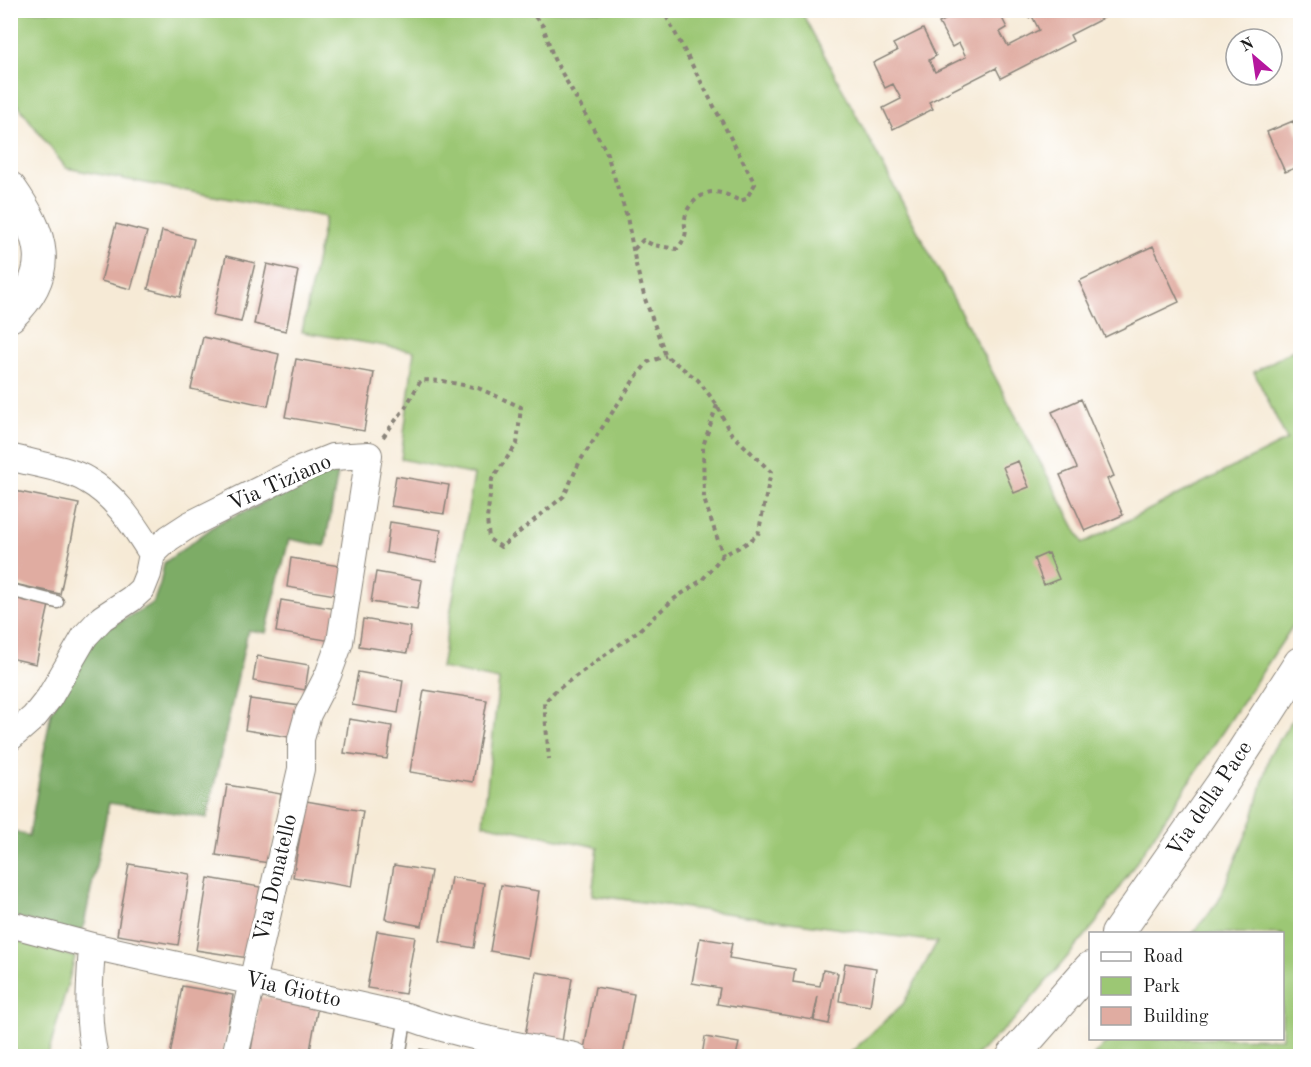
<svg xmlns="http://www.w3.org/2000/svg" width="1311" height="1067" font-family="'Old Standard TT',serif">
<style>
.green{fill:#9cc774;stroke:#5c7248;stroke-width:1.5}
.forest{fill:#7dac66;stroke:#4c6441;stroke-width:1.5}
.building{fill:#e0aca1}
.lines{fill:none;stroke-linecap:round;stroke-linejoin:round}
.service-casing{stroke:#898379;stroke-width:15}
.minor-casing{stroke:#898379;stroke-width:28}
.tertiary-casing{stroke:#898379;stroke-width:34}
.path{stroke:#898379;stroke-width:4;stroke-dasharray:4.5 4.5;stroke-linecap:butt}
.service{stroke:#fff;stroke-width:12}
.minor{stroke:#fff;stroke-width:26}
.tertiary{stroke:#fff;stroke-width:32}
.labels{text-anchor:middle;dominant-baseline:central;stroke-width:6;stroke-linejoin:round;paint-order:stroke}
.street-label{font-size:22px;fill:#1c1c1c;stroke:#fff}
</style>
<rect width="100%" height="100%" fill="#fff"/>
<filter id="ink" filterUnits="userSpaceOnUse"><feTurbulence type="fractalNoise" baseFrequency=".0167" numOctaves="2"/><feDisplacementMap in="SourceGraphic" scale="12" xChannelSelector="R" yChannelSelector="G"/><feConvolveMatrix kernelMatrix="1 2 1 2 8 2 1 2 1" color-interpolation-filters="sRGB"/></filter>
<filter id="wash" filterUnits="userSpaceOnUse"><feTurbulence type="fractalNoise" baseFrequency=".008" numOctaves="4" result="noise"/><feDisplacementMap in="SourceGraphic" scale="24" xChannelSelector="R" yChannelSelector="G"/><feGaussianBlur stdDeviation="1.35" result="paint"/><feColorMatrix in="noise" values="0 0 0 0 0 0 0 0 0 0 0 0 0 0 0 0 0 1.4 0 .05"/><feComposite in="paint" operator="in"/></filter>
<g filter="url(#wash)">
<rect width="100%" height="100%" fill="#f6ead6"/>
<path class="green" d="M11,11H801L1083,543L1287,440L1254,372L1300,346V615L1096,923L1013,1021L975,1056H847L903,1004L937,942L592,895L598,847L483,824L499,680L441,668L474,475L401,459L414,351L302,332L325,217L66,168L11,96Z
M1300,708V1056H1093L1110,1039L1282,1038V934L1193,933L1218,902L1253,818L1270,754Z
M11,939L75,957L48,1056H21L11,1044Z"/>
<path class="forest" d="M339,466L325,546L289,539L266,633L248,630L207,818L109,803L82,934L11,916L10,830L29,836L51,712L97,634L153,603L160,584L164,563L220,522L256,507L299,479Z"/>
<g id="blocks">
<path class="building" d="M963,10H970L972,14L979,10H998L1007,28L1000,32L1008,46L1039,30L1032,16L1029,18L1025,10H1119L1070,35L1073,41L1001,78L996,68L929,102L933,109L893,129L883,108L901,99L893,84L885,88L873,63L897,51L893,44L923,29L936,56L929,60L935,72L966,57L959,43L952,47L939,23Z
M1293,121L1300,138V166L1285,172L1267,132Z
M116,224L147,232L131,289L101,281Z
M162,231L194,239L180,297L148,289Z
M1153,246L1179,302L1105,337L1079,281Z
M226,256L255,263L241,322L213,316Z
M267,264L298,271L286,331L254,324Z
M203,337L279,354L268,406L191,389Z
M296,359L374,373L364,431L285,417Z
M1081,399L1114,476L1107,479L1123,515L1085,531L1060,475L1077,468L1052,412Z
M1018,461L1029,487L1014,493L1003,467Z
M396,476L449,485L444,514L391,506Z
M10,490L79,504L60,594L10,583Z
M390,522L441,530L436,562L386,553Z
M1048,553L1059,579L1044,585L1034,559Z
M291,558L346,567L341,596L287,587Z
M376,572L422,580L417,609L371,602Z
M10,597L49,605L36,664L10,658Z
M281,600L337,609L332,641L276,632Z
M363,619L411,627L407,653L359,646Z
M257,656L309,665L305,690L253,681Z
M358,672L403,680L398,713L352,705Z
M424,690L487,700L473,782L410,772Z
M250,699L300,706L295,738L245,730Z
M349,719L392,726L387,759L344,753Z
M227,785L281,794L269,863L216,855Z
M306,801L363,811L351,887L293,877Z
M129,864L190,874L178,945L117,935Z
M394,865L431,871L422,926L385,919Z
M451,877L484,883L474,948L440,942Z
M208,878L260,887L248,958L196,950Z
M501,885L539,891L528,958L490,951Z
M377,931L415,937L405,994L367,988Z
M700,938L732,943L729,958L795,969L793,982L820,986L823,970L838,973L829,1024L814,1021L818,996L813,1020L717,1004L720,988L692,983Z
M845,963L876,968L870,1006L839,1001Z
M536,972L572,978L562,1042L525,1036Z
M182,986L233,995L223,1056H170Z
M595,987L634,994L623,1056L584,1050Z
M260,997L318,1006L309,1056H250Z
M705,1037L739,1043L736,1056H702Z
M420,1049L456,1055V1056H419Z"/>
</g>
</g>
<g filter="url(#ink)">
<use href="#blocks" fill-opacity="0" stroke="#898379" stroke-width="1.5"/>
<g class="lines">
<defs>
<path id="service" d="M10,590L57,602
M399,1056L406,1016"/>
<path id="minor" d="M10,457C34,464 67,468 87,480C117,497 134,526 152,554
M10,738L34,717L49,698L85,636L102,618L131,599L142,589L148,574L152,554L169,538L189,525L297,471L332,457L369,455L340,642L328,675L308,714L301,739V769L235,1056
M10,924L92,946L406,1016C460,1036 519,1046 575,1056
M92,946C90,984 86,1019 95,1056"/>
<path id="tertiary" d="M10,188C43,235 56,272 10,316
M1117,934L1222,784L1300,663
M1013,1056L1090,968"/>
</defs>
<use href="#service" class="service-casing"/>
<use href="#minor" class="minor-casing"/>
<use href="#tertiary" class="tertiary-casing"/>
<path class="path" d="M529,10L543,26L554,59L606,151L627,217L636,265L645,299L666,356L698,380L717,405L729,431L771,472L758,535L742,546L723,555L702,580L674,599L638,631L554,692L544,703L549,759
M634,249L643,240L653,245L677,249C693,229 681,232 686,214C688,204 703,192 713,192C723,192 732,197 740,201L746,199L755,184L663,10
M717,405L703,446L704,499L723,555
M383,437L405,408L421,380L443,381L478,388L521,407L517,444L492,479L487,519L489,539L501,547L564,496L580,461L635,378L648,362L666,356"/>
<use href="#service" class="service"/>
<use href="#minor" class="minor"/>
<use href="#tertiary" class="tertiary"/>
</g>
</g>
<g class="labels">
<g class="street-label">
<text transform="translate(280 483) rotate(-24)">Via Tiziano</text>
<text transform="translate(1210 799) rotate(-56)">Via della Pace</text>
<text transform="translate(276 878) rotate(-77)">Via Donatello</text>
<text transform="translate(293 990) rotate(13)">Via Giotto</text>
</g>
</g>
<rect width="1311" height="1067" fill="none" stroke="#fff" stroke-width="36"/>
<rect x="1089" y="932" width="195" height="108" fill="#ffffff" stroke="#a4a4a4" stroke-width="1.5"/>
<rect x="1101" y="952" width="30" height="9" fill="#ffffff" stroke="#a4a4a4" stroke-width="1.5"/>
<text x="1143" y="962" font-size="18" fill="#1c1c1c">Road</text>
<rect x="1101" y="977" width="30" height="18" fill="#9cc774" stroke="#a4a4a4" stroke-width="1.5"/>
<text x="1143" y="992" font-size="18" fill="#1c1c1c">Park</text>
<rect x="1101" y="1007" width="30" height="18" fill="#e0aca1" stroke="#a4a4a4" stroke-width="1.5"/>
<text x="1143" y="1022" font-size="18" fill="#1c1c1c">Building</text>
<g transform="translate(1254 57) rotate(331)"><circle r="28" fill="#ffffff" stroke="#a4a4a4" stroke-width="1.5"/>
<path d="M0-4.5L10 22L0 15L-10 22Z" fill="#b5179e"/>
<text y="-9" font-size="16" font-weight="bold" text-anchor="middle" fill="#1c1c1c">N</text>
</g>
</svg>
